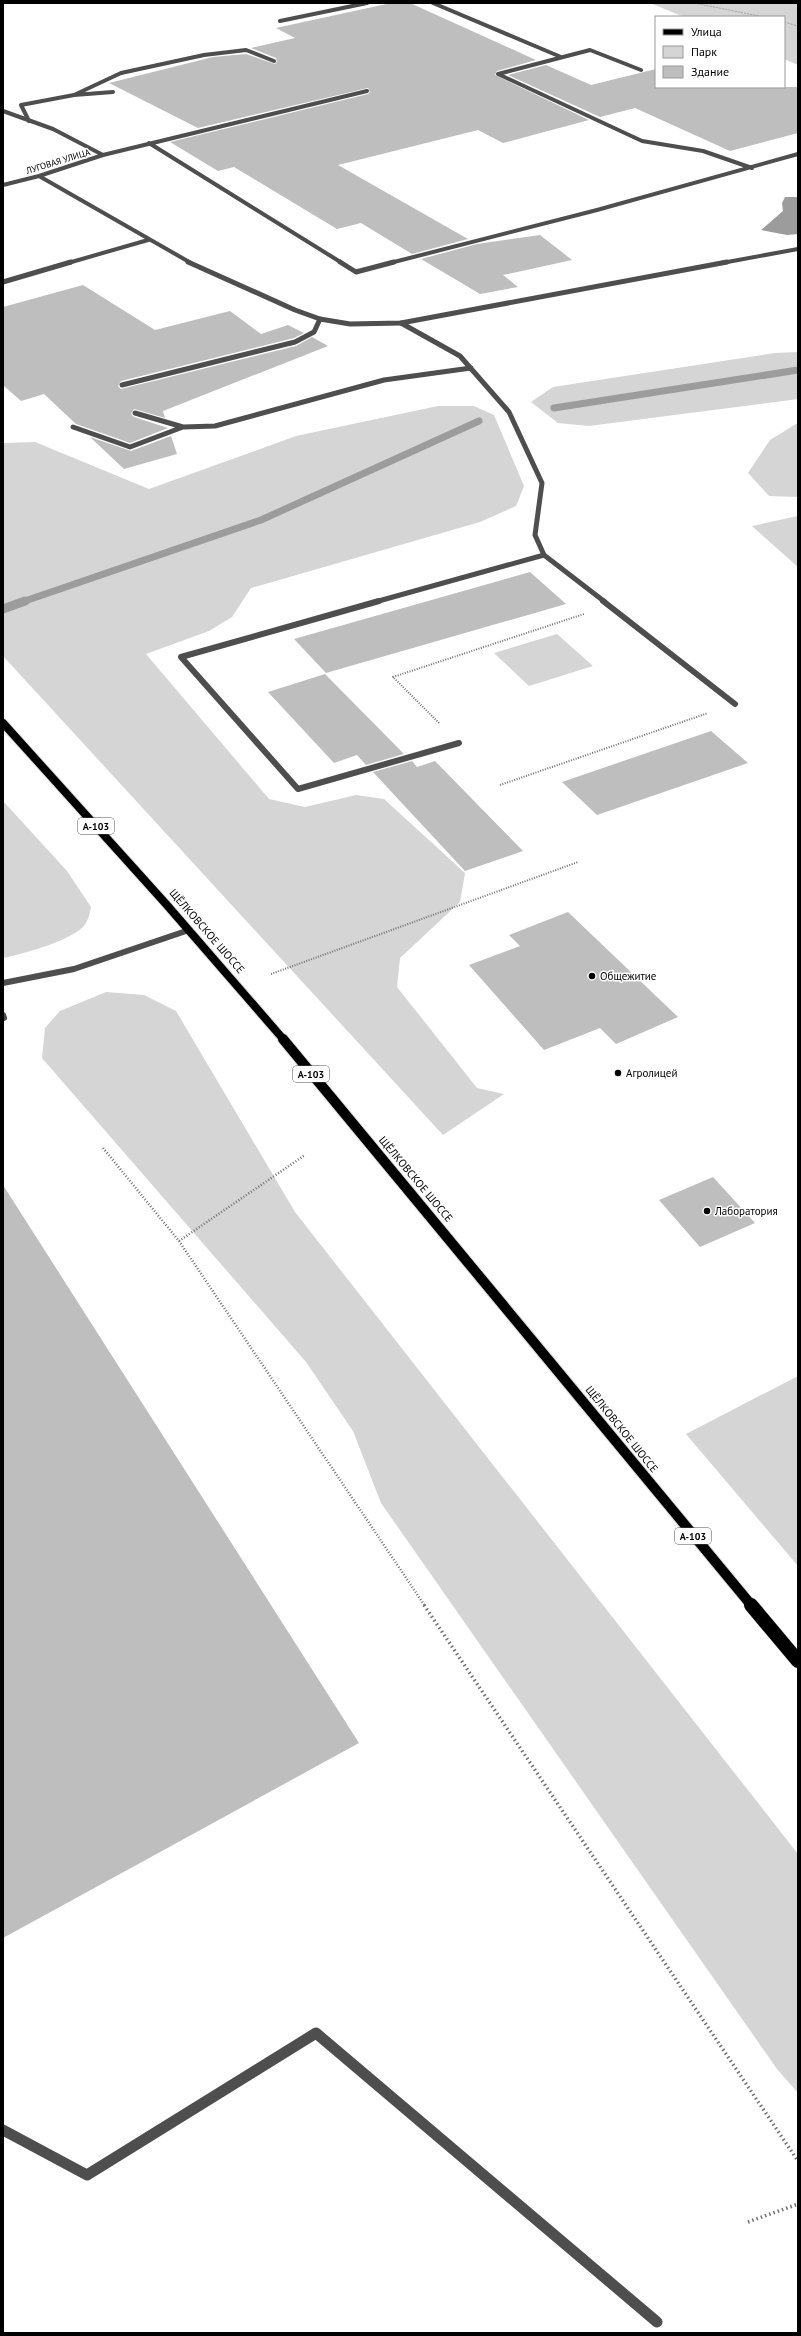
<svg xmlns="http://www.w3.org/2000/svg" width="801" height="2336" font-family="'PT Sans',sans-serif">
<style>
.green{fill:#d5d5d5}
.water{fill:#9c9c9c}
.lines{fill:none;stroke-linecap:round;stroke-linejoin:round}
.stream-far1{stroke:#9c9c9c;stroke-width:7}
.stream{stroke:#9c9c9c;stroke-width:9}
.building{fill:#bebebe}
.primary-far2-casing{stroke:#dbdbdb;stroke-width:10}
.primary-far1-casing{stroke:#dbdbdb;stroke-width:12}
.primary-casing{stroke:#dbdbdb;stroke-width:15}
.path-far3{stroke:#707070;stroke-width:1;stroke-dasharray:0.5 1;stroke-linecap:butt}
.path-far2{stroke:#707070;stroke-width:2;stroke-dasharray:1 1.5;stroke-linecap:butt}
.path-far1{stroke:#707070;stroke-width:2.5;stroke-dasharray:1 2;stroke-linecap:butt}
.path{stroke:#707070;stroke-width:3.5;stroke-dasharray:1.5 3;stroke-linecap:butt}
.lane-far3{stroke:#4e4e4e;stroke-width:4}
.lane-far2{stroke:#4e4e4e;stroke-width:5}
.lane-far1{stroke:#4e4e4e;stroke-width:6}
.lane{stroke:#4e4e4e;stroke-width:11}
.street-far2{stroke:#4e4e4e;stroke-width:4}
.street-far1{stroke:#4e4e4e;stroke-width:5}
.street{stroke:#4e4e4e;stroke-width:6}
.primary-far2{stroke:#000;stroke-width:8}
.primary-far1{stroke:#000;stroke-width:10}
.primary{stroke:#000;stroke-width:14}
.poi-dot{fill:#000;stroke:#fff;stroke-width:1.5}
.labels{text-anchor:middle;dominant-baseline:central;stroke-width:3;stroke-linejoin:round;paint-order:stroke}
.far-street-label{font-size:9px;fill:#000;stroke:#fff}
.shield{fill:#fff;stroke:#4c4c4c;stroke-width:1}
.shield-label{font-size:10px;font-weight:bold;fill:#000}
.street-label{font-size:11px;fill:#000;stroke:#fff}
.poi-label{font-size:11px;fill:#000;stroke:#fff;text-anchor:start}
</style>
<rect width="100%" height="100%" fill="#fff"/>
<path class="green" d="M650,3H798V65L784,59V17H684Z
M798,352V399L589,426L558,423L531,402L553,387L775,353Z
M438,406H474L494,415L524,486L516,506L480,522L251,588L232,617L209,631L146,654L269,799L305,807L356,795L384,799L465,873L460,902L400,958L397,987L477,1088L504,1094L443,1135L3,656V443L35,442L149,489L296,436Z
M796,424H798V497L769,496L748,473L770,440Z
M798,516V567L752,526Z
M557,634L593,666L529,686L494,653Z
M3,801L67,871L91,907C90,912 89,918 86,923C76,940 22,954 3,958Z
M106,992L144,995L176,1011L295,1212L798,1854V2093L777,2069L381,1503L353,1431L306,1362L42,1058L45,1028L60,1011Z
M798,1376V1566L686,1434Z"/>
<path class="water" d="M785,197H798V234L787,235L761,230L783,211L782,203Z"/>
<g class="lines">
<path class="stream-far1" d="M554,408L798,370
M22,602L261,520L479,421"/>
<path class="stream" d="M3,609L25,601"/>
</g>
<path class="building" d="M391,3H410L536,60L497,71L495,75L589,120L503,143L478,130L338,165L468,239L412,254L361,223L337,229L234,167L218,171L170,142L368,94L370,92L368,88L198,128L109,83L213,57L246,54L275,64L277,61L276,58L251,48L295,38L276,28Z
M546,65L591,85L656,69V87H798V133L730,151L635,108L600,117L508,75Z
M540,235L572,260L503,275L518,287L480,294L421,259L477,244Z
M83,285L155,330L230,311L261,334L288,325L304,333L294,338L121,381L118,386L121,389L296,346L312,337L328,346L163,411L165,418L134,409L131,414L134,417L168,428L130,443L76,424L44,394L21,401L3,385V307Z
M171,436L177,454L124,469L90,437L131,451Z
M530,572L566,604L326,673L294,639Z
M325,674L404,754L366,765L357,755L334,763L268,692Z
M711,731L748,763L597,815L562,782Z
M412,761L417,767L435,761L523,851L465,871L373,772Z
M568,912L678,1017L616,1044L600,1028L544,1050L469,965L520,946L509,935Z
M713,1177L755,1223L700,1247L659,1200Z
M3,1185L359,1743L3,1938Z"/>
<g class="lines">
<defs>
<path id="primary-far2" d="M3,723L166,904L284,1040"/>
<path id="primary-far1" d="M283,1039L752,1606"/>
<path id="primary" d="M751,1605L798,1661"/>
</defs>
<use href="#primary-far2" class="primary-far2-casing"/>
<use href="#primary-far1" class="primary-far1-casing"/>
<use href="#primary" class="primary-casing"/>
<path class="path-far3" d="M694,3L764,17
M784,22L798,26"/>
<path class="path-far2" d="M439,723L393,677L584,614
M500,785L708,713
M271,974L578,862"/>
<path class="path-far1" d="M103,1148L179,1241L425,1606
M179,1241L305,1155"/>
<path class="path" d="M424,1605L798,2161
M748,2222L798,2204"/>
<path class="lane-far3" d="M433,3L561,57
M280,21L367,3
M641,70L590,50L498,74L642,141L703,151L752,168
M74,95L121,73L204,55L246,50L274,61
M29,121L21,105L74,95L113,92
M149,143L342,263
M103,155L367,91
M68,263L148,240
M390,263L597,210L798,154"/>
<path class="lane-far2" d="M340,262L356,272L394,262
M3,282L71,262
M401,323L460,356L509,412L542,483L535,535L544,555L605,602
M122,385L295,342L314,332L320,319
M135,413L183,427
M73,427L130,447L183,427L215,426L384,380L471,368
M375,602L544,555"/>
<path class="lane-far1" d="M379,601L181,657L298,789L459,743
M603,601L735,704
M3,1015L4,1018"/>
<path class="lane" d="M3,2130L87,2175L316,2033L657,2322"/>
<path class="street-far2" d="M3,111L53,129L103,155L39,176L3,185
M39,176L191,263
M722,263L798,249"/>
<path class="street-far1" d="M188,262L295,310L320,319L350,324L401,323L727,262"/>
<path class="street" d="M3,983L74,969L189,930"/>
<use href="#primary-far2" class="primary-far2"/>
<use href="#primary-far1" class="primary-far1"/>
<use href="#primary" class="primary"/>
</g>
<g class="poi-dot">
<circle cx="592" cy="976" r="4"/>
<circle cx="618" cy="1073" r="4"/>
<circle cx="707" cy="1211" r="4"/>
</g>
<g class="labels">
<g class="far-street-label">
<text transform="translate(58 161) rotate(-17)">ЛУГОВАЯ УЛИЦА</text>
</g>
<g class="shield">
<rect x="78" y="818" width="36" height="16" rx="3"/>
<rect x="293" y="1066" width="36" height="16" rx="3"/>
<rect x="675" y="1528" width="36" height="16" rx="3"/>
</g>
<g class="shield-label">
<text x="96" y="826">А-103</text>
<text x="311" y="1074">А-103</text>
<text x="693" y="1536">А-103</text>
</g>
<g class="street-label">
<text transform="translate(207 931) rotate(49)">ЩЁЛКОВСКОЕ ШОССЕ</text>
<text transform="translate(416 1179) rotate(50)">ЩЁЛКОВСКОЕ ШОССЕ</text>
<text transform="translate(622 1429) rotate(51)">ЩЁЛКОВСКОЕ ШОССЕ</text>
</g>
<g class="poi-label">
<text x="600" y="976">Общежитие</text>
<text x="626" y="1073">Агролицей</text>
<text x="715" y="1211">Лаборатория</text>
</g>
</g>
<rect width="801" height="2336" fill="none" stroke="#000000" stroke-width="8"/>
<rect x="655" y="16" width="130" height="72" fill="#ffffff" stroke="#999999"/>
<rect x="663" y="29" width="20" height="6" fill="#000000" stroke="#999999"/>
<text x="691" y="36" font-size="12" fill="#000000">Улица</text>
<rect x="663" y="46" width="20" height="12" fill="#d5d5d5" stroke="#999999"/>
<text x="691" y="56" font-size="12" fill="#000000">Парк</text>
<rect x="663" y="66" width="20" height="12" fill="#bebebe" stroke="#999999"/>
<text x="691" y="76" font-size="12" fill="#000000">Здание</text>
</svg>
